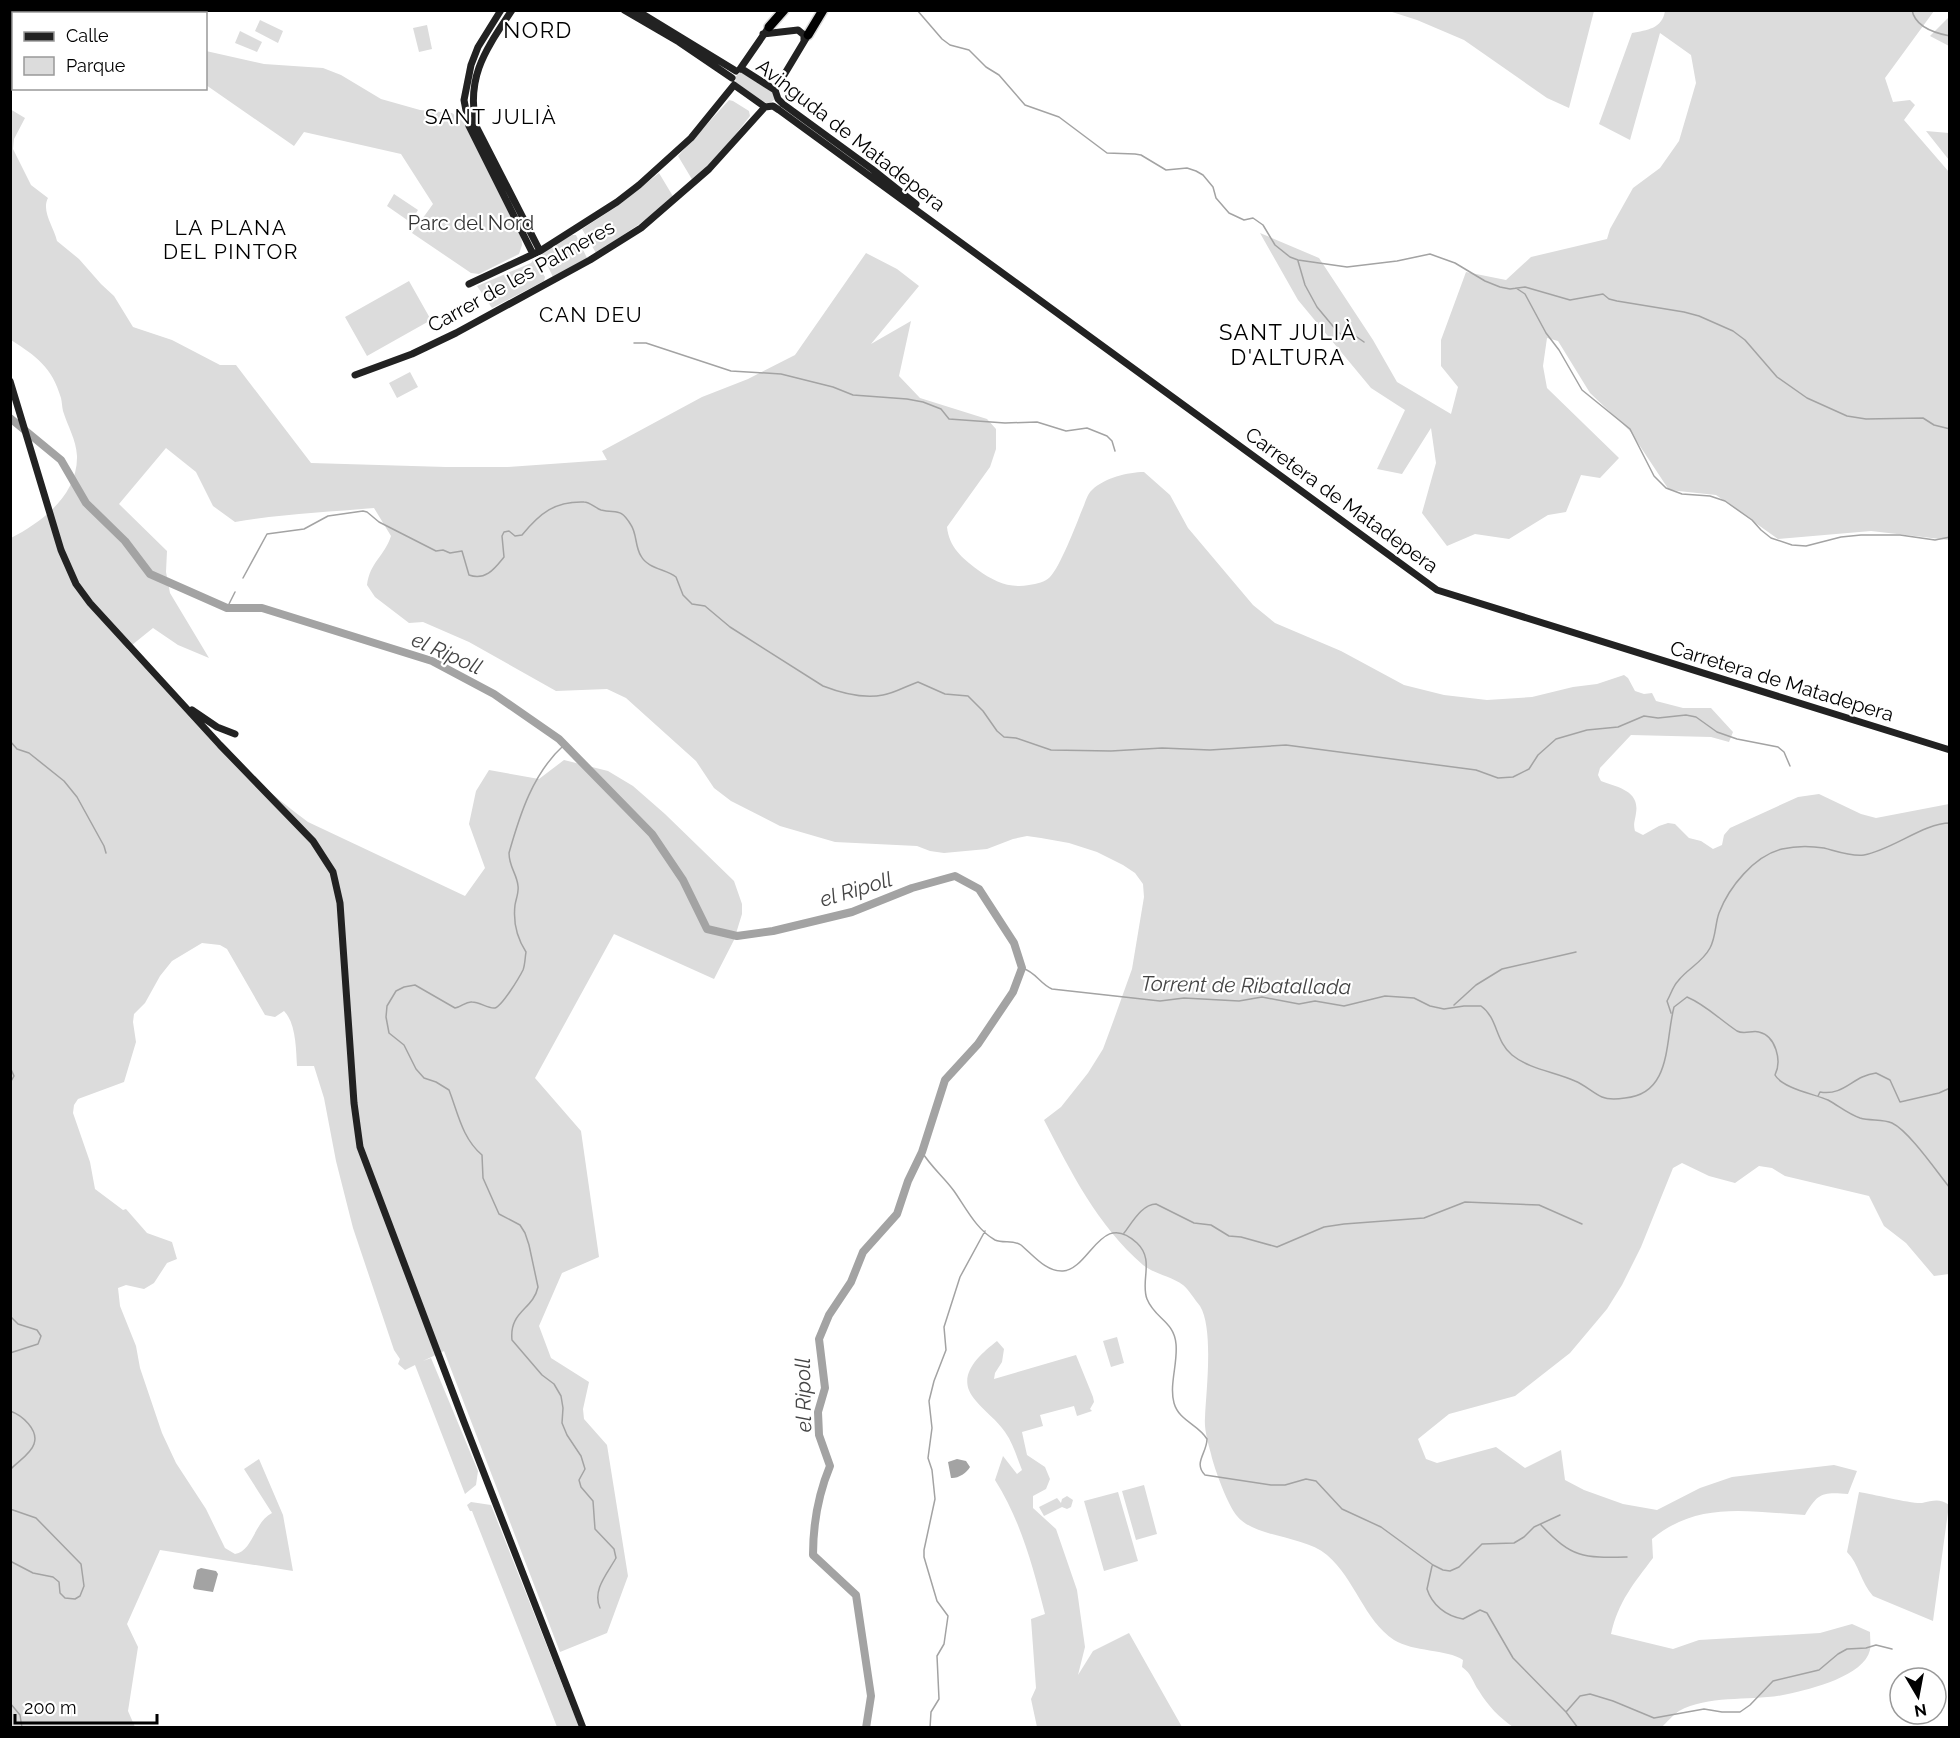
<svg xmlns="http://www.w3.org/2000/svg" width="1960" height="1738" font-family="Raleway,sans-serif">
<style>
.green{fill:#dcdcdc}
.water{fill:#a3a3a3}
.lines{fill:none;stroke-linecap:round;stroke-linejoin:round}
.stream{stroke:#a3a3a3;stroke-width:1.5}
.river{stroke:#a3a3a3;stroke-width:8}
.highway-casing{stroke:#dbdbdb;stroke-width:12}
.secondary{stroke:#222;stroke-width:7}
.highway{stroke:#000;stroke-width:9}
.labels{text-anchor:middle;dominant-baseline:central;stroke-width:4.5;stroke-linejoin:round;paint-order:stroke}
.street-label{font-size:20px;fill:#000;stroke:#fff}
.park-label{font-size:20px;fill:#333;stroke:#fff}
.neighbourhood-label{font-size:21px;letter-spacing:1.5px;fill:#000;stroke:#fff}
.water-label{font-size:21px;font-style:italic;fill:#444;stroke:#fff}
.quarter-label{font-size:22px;letter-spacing:1.5px;fill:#000;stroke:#fff}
</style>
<rect width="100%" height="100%" fill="#fff"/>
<path class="green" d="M1389,11H1594L1569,108L1547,98L1464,40L1417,20Z
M1665,11H1934L1885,78L1893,102L1910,100L1915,105L1904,120L1949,172V540L1871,531L1778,539L1716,495L1669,490L1630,431L1590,393L1558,341L1547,338L1543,366L1547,388L1619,458L1600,478L1581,475L1566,512L1548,515L1509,539L1475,534L1447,546L1422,513L1436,463L1431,428L1402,474L1377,469L1405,410L1371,388L1298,300L1260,233L1319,258L1373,340L1397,382L1451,414L1458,387L1441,366V340L1466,272L1506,280L1531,257L1607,239L1610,229L1633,188L1660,168L1679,141L1696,83L1691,55L1660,33L1630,140L1599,124L1632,33C1647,30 1662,29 1665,11Z
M1949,17V46L1930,36Z
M260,20L283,31L278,43L255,31Z
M427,25L432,49L419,52L413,28Z
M240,31L262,42L257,52L235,43Z
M206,51L264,64L323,68L341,75L381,99L420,110L452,113L469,126L521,234L522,245L519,254L479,274L471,273L412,233L433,204L401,154L304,132L294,146L206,85Z
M741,72L773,93L775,99L769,104L766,103L736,83L735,77Z
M729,100L733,101L749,111L750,116L724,149L693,181L678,156Z
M10,109L25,118L14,139L13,149L31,185L48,198C41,211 54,227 57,241L79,259L101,284L114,296L133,327L172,340L220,365H236L311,463L446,467H508L607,460L602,451L702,397L748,379L795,355L866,253L897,269L919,286L871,344L911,321L899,376L920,398L987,419L996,429V449L990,467L947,527C949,547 962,558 978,570C993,581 1010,589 1029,585C1037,584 1045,582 1050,577C1060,567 1076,525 1082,510C1085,504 1087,494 1092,490C1104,478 1128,472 1144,472L1170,495L1188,528L1253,605L1275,623L1341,651L1404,685L1444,695L1487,700L1532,697L1573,687L1597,684L1624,675L1628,678L1635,691L1644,694L1652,693L1656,701L1683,708H1711L1733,732L1729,742L1711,737L1631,735L1600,768L1598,775L1601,781C1616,787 1640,790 1636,813C1635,821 1633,823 1635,831L1643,835L1659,826L1668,823L1675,824L1689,838L1701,841L1713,849L1722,845L1724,835L1730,828L1798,797L1819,794L1861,814L1876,818L1949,804V1274L1934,1276L1906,1243L1884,1226L1869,1196L1785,1176L1772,1168L1759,1166L1735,1183L1709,1176L1682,1163L1673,1168L1641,1247L1622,1285L1607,1309L1570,1353L1515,1396L1449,1414L1418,1439L1426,1459L1437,1463L1496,1447L1525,1468L1561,1450L1565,1480L1584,1490L1623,1504L1657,1510L1700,1488L1732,1477L1834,1465L1857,1471L1848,1494C1822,1492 1818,1493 1805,1515C1749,1512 1699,1500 1652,1539L1653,1558C1634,1583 1618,1602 1611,1634L1673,1649L1699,1640L1820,1633L1852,1624L1870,1632C1870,1637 1871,1645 1870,1650C1864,1676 1811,1689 1788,1694C1754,1702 1710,1694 1679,1711C1673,1715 1667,1722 1662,1727H1513C1499,1717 1488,1706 1479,1691C1472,1681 1472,1674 1462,1667L1463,1660C1447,1649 1413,1652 1394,1640C1364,1620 1355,1579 1327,1555C1303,1535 1255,1538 1237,1516C1228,1506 1214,1468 1211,1454C1208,1443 1204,1429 1205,1418C1206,1392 1214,1329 1200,1306C1195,1300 1189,1290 1183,1285C1171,1276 1154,1274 1143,1265C1097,1225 1071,1172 1044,1120L1061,1107L1088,1073L1103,1049L1113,1022L1132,969L1144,897L1143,884L1135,873L1123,865L1097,852L1069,843L1041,838L1027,836L1013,839L987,849L944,853L930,851L917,846L835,842L780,826L731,801L714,788L696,761L626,698L607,689L556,691L469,642L423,622L409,623L375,597L367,585C370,562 384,557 391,536L374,508C328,512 281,514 235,522L213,506L196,472L166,448L119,504L167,551L166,572L170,593L209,658L178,645L153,628L127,649C184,710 241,773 308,822L465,896L485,868L469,824L476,791L489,770L539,779L564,760L608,771L633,786L665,814L734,881L742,904V914L734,940L714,979L614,934L535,1078L581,1131L599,1257L562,1273L539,1326L551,1358L589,1382L583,1409L584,1419L607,1445L628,1576L607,1633L560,1652L444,1351L423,1361L431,1358L478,1471L476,1485L465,1494L415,1365L405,1370L398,1364L400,1359L394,1350L353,1228L336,1161L324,1098L314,1066H297C296,1049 296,1023 284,1011L275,1017L265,1015L227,949L220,945L202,943L172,961L160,976L145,1003L134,1014L133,1022L136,1042L124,1082L78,1099L74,1105L73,1113L90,1162L95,1189L123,1210L126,1209L147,1233L172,1242L177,1259L167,1263L154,1283L144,1289L126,1285L118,1288L120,1306L136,1346L140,1368L162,1433L176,1463L206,1509L225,1548L235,1554C253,1551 254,1522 272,1513L244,1469L259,1459L283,1515L293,1571L160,1550L127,1624L138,1647L128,1711L135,1727H11V538C42,522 78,495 77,456C76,439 68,427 63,411C62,407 62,402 61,398C52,367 36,356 11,340Z
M1926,131L1949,133V160Z
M659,173L674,198L638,225L596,253L582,229L616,207Z
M394,194L418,210L410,222L387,206Z
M572,235H576L587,258L553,277L541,252Z
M534,259L545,277L544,281L492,308L477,286L531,263Z
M409,281L431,320L367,356L345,317Z
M410,372L418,387L397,398L389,383Z
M1117,1337L1124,1363L1111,1367L1103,1341Z
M997,1341L1004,1349L1002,1362L995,1373L994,1379L1076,1355L1093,1397L1094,1402L1090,1409L1092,1411L1077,1416L1074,1406L1040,1415L1043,1426L1022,1432L1027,1455L1045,1467L1050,1479L1046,1489L1033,1496V1508L1056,1529L1077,1590L1085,1647L1078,1675L1093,1651L1129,1633L1182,1727H1037L1031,1699L1036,1688L1031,1619L1045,1614C1033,1567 1021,1521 995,1480L1003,1456L1017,1474L1022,1470C1017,1458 1013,1443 1005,1432C997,1420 985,1412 976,1401C954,1377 978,1356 997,1341Z
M1144,1485L1157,1534L1136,1540L1122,1491Z
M1118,1492L1138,1561L1104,1571L1084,1501Z
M1859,1492C1872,1494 1912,1504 1922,1503C1933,1501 1939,1498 1949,1505L1933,1621L1873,1596C1861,1583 1859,1564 1847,1552Z
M1067,1496L1073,1500L1071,1507L1067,1509L1062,1507L1044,1516L1039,1507L1057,1498L1061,1503L1062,1499Z
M471,1502L491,1505L579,1727H557L472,1511H470L467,1505Z"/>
<path class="water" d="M957,1459L966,1461L970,1467C967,1473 957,1479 951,1478L948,1462Z
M201,1568L216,1571L218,1574L213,1592L194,1589L193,1587L197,1570Z"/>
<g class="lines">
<path class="stream" d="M917,10L942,39L950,45L969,50L986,67L999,75L1025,105L1059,117L1107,153L1135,154L1141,155L1166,170L1187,168L1196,171L1203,175L1213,187L1216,198L1229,213L1244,220L1253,218L1263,225L1275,245L1290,257L1298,260L1347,267L1397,261L1430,254L1455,263L1485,281L1500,287L1510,289L1525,287L1570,300L1603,294L1609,299L1617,301L1684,312L1699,316L1733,331L1745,340L1777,377L1807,398L1847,416L1866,419L1923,418L1934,425L1950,429
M1912,10C1915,27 1934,33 1950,36
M1298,261L1305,285L1317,307L1337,331L1342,335H1354L1364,342
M1516,288L1525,294L1546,333L1559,350L1582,390L1630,429L1654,476L1666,488L1682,494L1710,496L1725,501L1752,520L1761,530L1771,538L1792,545L1806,546L1841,537L1861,535H1900L1935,540L1950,537
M634,343H646L731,371L781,374L833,387L853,395L907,399L923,402L941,409L949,419L1005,423L1037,422L1066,431L1087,428L1107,436L1112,441L1115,451
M243,578L267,534L304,529L328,516L363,511L367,512L379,522L436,551L443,550L450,553L462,551L469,575C486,581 495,568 504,557L502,536L504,532L509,531L515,536L522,535C540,513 555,501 584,502C590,502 595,508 601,510C617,514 620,507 631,525C637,534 635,547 641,556C648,569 666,569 676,577L683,595L692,604L705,606L730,627L823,686C841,693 863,699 883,695C895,693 906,686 918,682L945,694L968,696L983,711L997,731L1004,737L1016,738L1051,750L1111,751L1162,748L1210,750L1286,745L1476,770L1498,778L1513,777L1529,769L1538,755L1556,739L1587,730L1618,727L1644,716L1658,718L1686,715L1696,717L1717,732L1737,739L1778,747L1784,752L1790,766
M227,608L235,592
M10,741L17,749L29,753L64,781L77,797L104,846L106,853
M564,745C533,773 520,814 509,853C509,867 517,874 518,886C519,892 516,899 515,905C513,922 517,938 526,952C525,958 525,965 523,970C519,978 502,1006 495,1008C488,1009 480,1002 472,1002C466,1001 462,1007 455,1008L415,985L404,987L396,991L387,1006L386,1017L389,1033L404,1045L416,1069L424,1078L436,1082L449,1090C458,1113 462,1138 482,1155L483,1178L499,1214L520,1225L525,1233L529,1245L538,1287C533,1310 509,1311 512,1340L542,1375L554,1384L561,1396L563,1408L562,1423L567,1435L581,1456L585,1469L579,1480L581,1487L593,1501L595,1529L614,1549L616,1558C607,1574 592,1590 600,1608
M1022,968C1036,972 1040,984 1052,989L1160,1001L1184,998L1239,1001L1262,997L1299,1004L1315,1001L1344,1006L1385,996L1414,998L1430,1006L1444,1009L1464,1006H1481C1498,1018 1495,1041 1512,1055C1529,1069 1555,1072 1575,1081C1585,1085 1593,1093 1602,1097C1609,1100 1618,1099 1625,1098C1672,1094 1665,1041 1674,1007L1687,997C1706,1005 1719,1019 1737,1031C1744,1035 1752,1030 1759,1032C1776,1036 1782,1061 1775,1075C1782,1088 1814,1094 1828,1100C1839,1106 1848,1114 1860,1118C1870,1121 1883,1119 1892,1123C1909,1131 1937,1172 1950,1188
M1454,1005L1476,985L1502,969L1576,952
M1671,1013L1667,1001C1671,994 1673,986 1678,981C1688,968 1702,963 1710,948C1716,937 1715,924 1719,913C1729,887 1754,856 1782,849C1795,846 1811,846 1824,848C1836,851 1852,857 1864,855C1892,850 1924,823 1950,823
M10,1067L14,1076L10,1083
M1818,1096L1820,1092C1845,1096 1852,1076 1876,1073L1890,1080L1900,1102L1939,1093L1950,1088
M922,1152C931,1167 944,1177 954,1191C966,1208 976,1229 995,1240C1004,1244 1012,1239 1021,1245C1033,1255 1046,1272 1063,1271C1090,1269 1101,1209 1137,1243C1155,1260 1140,1281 1147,1299C1155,1319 1174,1321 1176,1344C1178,1363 1169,1385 1174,1403C1179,1421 1198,1424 1207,1439C1207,1453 1193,1463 1205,1475L1271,1485H1285L1306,1479L1316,1481L1342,1509L1381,1527L1433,1565L1443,1570L1450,1571L1459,1567L1482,1544L1514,1543L1524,1537L1534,1527L1560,1515
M10,1183V1186
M1124,1233C1132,1223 1142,1204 1156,1204L1194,1223L1211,1225L1229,1236L1241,1237L1277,1247L1324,1227L1344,1224L1424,1218L1465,1202L1539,1205L1582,1224
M10,1316L18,1324L37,1330L41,1336L38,1344L10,1353
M10,1411C22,1415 39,1430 34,1444C31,1454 17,1462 10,1470
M10,1509L36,1518L81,1564L84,1586L80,1596L75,1599L65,1598L60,1593L59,1582L53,1577L33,1573L10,1561
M1541,1525C1572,1558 1583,1558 1627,1557
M1432,1566L1427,1589C1432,1605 1446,1616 1463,1619L1480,1610L1487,1613L1513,1658L1566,1712L1578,1728
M10,1703L20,1715L22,1728
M1566,1712L1580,1696L1590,1694L1613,1701L1654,1718L1704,1709L1722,1712H1740L1750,1705L1773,1681L1819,1670L1838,1654L1847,1649L1866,1648L1876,1645L1892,1649
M930,1728L931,1712L939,1699L937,1656L944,1644L948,1616L937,1601L924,1557V1550L935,1499L932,1470L928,1458L932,1428L929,1401L934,1381L946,1350L944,1327L960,1277L985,1231"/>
<path class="river" d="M10,418L61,460L86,503L125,541L150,574L227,608H262L432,661L494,694L559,739L652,834L683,880L707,929L737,936L773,931L852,912L912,888L955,876L979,889L1014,943L1022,968L1013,992L978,1044L945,1080L922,1152L908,1181L897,1214L863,1252L851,1282L829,1315L819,1339L825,1388L818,1412L819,1435L830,1466C818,1495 813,1523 813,1555L856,1595L871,1696L866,1728"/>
<defs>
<path id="highway" d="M769,27L784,10
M808,35L823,10"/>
</defs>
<use href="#highway" class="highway-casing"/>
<path class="secondary" d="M50,10L62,14
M501,10L478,47L471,65L464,100L469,126L533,254
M512,10C485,51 466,76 476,126L540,251
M624,10L679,42L732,78
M636,10L736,71
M763,34L798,30L804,35V41
M740,69L769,27
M742,69L775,90L778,99L783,104L872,169L916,204
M734,85L765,107L773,106L779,110L1437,590L1950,750
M775,90L808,35
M469,284L540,251L617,202L639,185L691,138L734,85
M355,375L412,354L456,333L590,260L641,228L709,169L765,107
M10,381L61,550L76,584L90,603L220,745L313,841L333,872L340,903L354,1103L360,1147L464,1422L583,1728
M192,710L217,727L235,734"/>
<use href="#highway" class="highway"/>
</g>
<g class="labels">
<g class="street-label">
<text transform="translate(851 135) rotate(38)">Avinguda de Matadepera</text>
<text transform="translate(521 276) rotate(-29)">Carrer de les Palmeres</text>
<text transform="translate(1342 500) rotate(36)">Carretera de Matadepera</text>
<text transform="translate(1782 681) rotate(17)">Carretera de Matadepera</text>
</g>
<g class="park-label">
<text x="471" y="223">Parc del Nord</text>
</g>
<g class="neighbourhood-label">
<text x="491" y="116">SANT JULIÀ</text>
<text x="231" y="227">LA PLANA<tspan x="231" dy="24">DEL PINTOR</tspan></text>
<text x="591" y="314">CAN DEU</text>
</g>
<g class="water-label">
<text transform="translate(447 653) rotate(24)">el Ripoll</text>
<text transform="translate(856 889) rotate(-17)">el Ripoll</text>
<text transform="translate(1246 985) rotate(1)">Torrent de Ribatallada</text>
<text transform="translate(803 1395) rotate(-91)">el Ripoll</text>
</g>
<g class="quarter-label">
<text x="538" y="30">NORD</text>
<text x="1288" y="332">SANT JULIÀ<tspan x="1288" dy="25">D'ALTURA</tspan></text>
</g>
</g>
<rect width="1960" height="1738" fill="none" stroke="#000000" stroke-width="24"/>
<rect x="12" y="12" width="195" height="78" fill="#ffffff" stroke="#999999" stroke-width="1.5"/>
<rect x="24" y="32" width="30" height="9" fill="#222222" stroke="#999999" stroke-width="1.5"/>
<text x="66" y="42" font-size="18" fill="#000000">Calle</text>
<rect x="24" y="57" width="30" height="18" fill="#dcdcdc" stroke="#999999" stroke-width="1.5"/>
<text x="66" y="72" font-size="18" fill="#000000">Parque</text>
<g transform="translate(1918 1696) rotate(170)"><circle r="28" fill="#ffffff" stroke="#999999" stroke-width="1.5"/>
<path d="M0-4.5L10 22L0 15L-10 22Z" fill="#000000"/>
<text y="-9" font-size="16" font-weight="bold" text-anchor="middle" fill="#000000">N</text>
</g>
<path d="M15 1714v9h142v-9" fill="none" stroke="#000000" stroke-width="3"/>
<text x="24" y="1714" font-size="18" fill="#000000" stroke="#ffffff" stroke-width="4.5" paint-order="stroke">200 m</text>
</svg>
